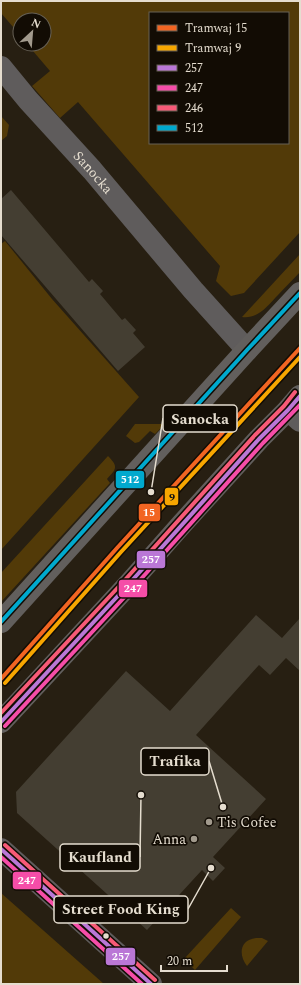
<svg xmlns="http://www.w3.org/2000/svg" width="301" height="985" font-family="Spectral,serif">
<style>
.green{fill:#523a08;fill-rule:evenodd}
.building{fill:#443e32}
.lines{fill:none;stroke-linecap:round;stroke-linejoin:round}
.minor{stroke:#5f5c5c;stroke-width:22}
.secondary{stroke:#625f5d;stroke-width:22}
.bus-1-casing{stroke:#120c04;stroke-width:7}
.bus-2-casing{stroke:#120c04;stroke-width:7}
.bus-3-casing{stroke:#120c04;stroke-width:7}
.bus-4-casing{stroke:#120c04;stroke-width:7}
.bus-1{stroke:#ba77d6;stroke-width:4}
.bus-2{stroke:#f54da8;stroke-width:4}
.bus-3{stroke:#f75a77;stroke-width:4}
.bus-4{stroke:#00a9ce;stroke-width:4}
.tram-1-casing{stroke:#120c04;stroke-width:7}
.tram-2-casing{stroke:#120c04;stroke-width:7}
.tram-1{stroke:#f26522;stroke-width:4}
.tram-2{stroke:#f7a600;stroke-width:4}
.poi-dot{fill:#a29a8d;stroke:#120c04;stroke-width:1.5}
.bus-dot{fill:#e5ddcf;stroke:#120c04;stroke-width:1.5}
.labels{text-anchor:middle;dominant-baseline:central;stroke-width:3.5;stroke-linejoin:round;paint-order:stroke}
.street-label{font-size:14px;fill:#e5ddcf;stroke:#120c04}
.poi-label{font-size:14px;fill:#e5ddcf;stroke:#120c04;text-anchor:start}
.leader{fill:none;stroke:#e5ddcf;stroke-width:1.5}
.callout-dot{fill:#e5ddcf;stroke:#120c04;stroke-width:1.5}
.callout{fill:#120c04;stroke:#e5ddcf;stroke-width:1.5}
.callout-label{font-size:15px;text-anchor:middle;font-weight:bold;fill:#e5ddcf}
.line-badge{stroke:#120c04;stroke-width:1.5}
.badge-label{font-size:11px;text-anchor:middle;font-weight:bold;fill:#fff}
.pale-badge-label{font-size:11px;text-anchor:middle;font-weight:bold;fill:#111}
</style>
<rect width="100%" height="100%" fill="#271f12"/>
<path class="green" d="M1,1H300V232L244,293L231,296L216,281L220,266L78,102L60,118L32,86L50,71L27,44H44V20H20V35L1,13ZM150,13H288V143H150Z
M1,116L9,125L7,136L1,141Z
M5,241L52,299L139,397L1,550V244Z
M300,254V272C293,280 285,287 278,295C267,306 259,319 242,317Z
M135,424H165L155,434L150,431L139,442L135,443L126,436Z
M108,456C119,467 116,469 107,479L110,483L1,602V573Z
M1,893L104,984H1Z
M231,908L241,917L195,970L184,959Z
M256,938H262L268,941L247,966C238,954 240,940 256,938Z"/>
<path class="building" d="M11,190L89,282L92,279L103,291L100,294L122,320L125,318L136,330L133,333L145,347L118,371L1,235V199Z
M256,615L282,638L300,618V671L286,658L270,675L259,665L196,735L266,799L213,857L225,868L213,881L202,870L147,930L17,813L16,792L126,671L170,711Z"/>
<g class="lines">
<g class="minor">
<path id="s1" d="M1,67L28,100L92,170L193,290L247,350"/>
<path d="M288,410L300,421"/>
<path d="M1,849L151,984"/>
</g>
<path class="secondary" d="M1,622L247,350L300,293
M1,722L128,585L181,525L259,439L288,410L300,396"/>
<defs>
<path id="bus-1" d="M1,722L128,585L259,439L288,410L300,396
M1,849L151,984"/>
<path id="bus-2" d="M5,726L132,589L263,443L300,405
M1,857L142,984"/>
<path id="bus-3" d="M1,713L124,581L255,435L284,406L295,392
M5,845L155,980"/>
<path id="bus-4" d="M1,622L247,350L300,293"/>
</defs>
<use href="#bus-1" class="bus-1-casing"/>
<use href="#bus-2" class="bus-2-casing"/>
<use href="#bus-3" class="bus-3-casing"/>
<use href="#bus-4" class="bus-4-casing"/>
<use href="#bus-1" class="bus-1"/>
<use href="#bus-2" class="bus-2"/>
<use href="#bus-3" class="bus-3"/>
<use href="#bus-4" class="bus-4"/>
<defs>
<path id="tram-1" d="M1,679L117,548L300,348"/>
<path id="tram-2" d="M5,683L121,552L300,357"/>
</defs>
<use href="#tram-1" class="tram-1-casing"/>
<use href="#tram-2" class="tram-2-casing"/>
<use href="#tram-1" class="tram-1"/>
<use href="#tram-2" class="tram-2"/>
</g>
<g class="poi-dot">
<circle cx="209" cy="822" r="4"/>
<circle cx="194" cy="839" r="4"/>
</g>
<circle class="bus-dot" cx="106" cy="936" r="3.5"/>
<g class="labels">
<g class="street-label">
<text stroke="none"><textPath href="#s1" startOffset="140">Sanocka</textPath></text>
</g>
<g class="poi-label">
<text x="217" y="822">Tis Cofee</text>
<text x="186" y="839" text-anchor="end">Anna</text>
</g>
</g>
<path class="leader" d="M151 492L163 418M223 807L209 761M141 795L140 857M211 868L188 909"/>
<g class="callout-dot">
<circle cx="151" cy="492" r="4"/>
<circle cx="223" cy="807" r="4"/>
<circle cx="141" cy="795" r="4"/>
<circle cx="211" cy="868" r="4"/>
</g>
<g class="callout">
<rect x="163" y="405" width="74" height="27" rx="4"/>
<rect x="141" y="748" width="68" height="27" rx="4"/>
<rect x="60" y="844" width="80" height="27" rx="4"/>
<rect x="54" y="896" width="134" height="27" rx="4"/>
</g>
<g class="callout-label">
<text x="200" y="424">Sanocka</text>
<text x="175" y="766">Trafika</text>
<text x="100" y="862">Kaufland</text>
<text x="121" y="914">Street Food King</text>
</g>
<g class="line-badge">
<rect x="115" y="470" width="30" height="19" rx="4" fill="#00a9ce"/>
<rect x="164" y="487" width="15" height="19" rx="4" fill="#f7a600"/>
<rect x="138" y="503" width="23" height="19" rx="4" fill="#f26522"/>
<rect x="136" y="550" width="30" height="19" rx="4" fill="#ba77d6"/>
<rect x="118" y="579" width="30" height="19" rx="4" fill="#f54da8"/>
<rect x="12" y="871" width="30" height="19" rx="4" fill="#f54da8"/>
<rect x="105" y="947" width="31" height="19" rx="4" fill="#ba77d6"/>
</g>
<g class="badge-label">
<text x="130" y="483">512</text>
<text x="149" y="516">15</text>
<text x="151" y="563">257</text>
<text x="133" y="592">247</text>
<text x="27" y="884">247</text>
<text x="121" y="960">257</text>
</g>
<g class="pale-badge-label">
<text x="172" y="501">9</text>
</g>
<rect width="301" height="985" fill="none" stroke="#e5ddcf" stroke-width="4"/>
<rect x="149" y="12" width="140" height="132" fill="#120c04" stroke="#666055"/>
<rect x="157" y="25" width="20" height="6" fill="#f26522" stroke="#666055"/>
<text x="185" y="32" font-size="12" fill="#e5ddcf">Tramwaj 15</text>
<rect x="157" y="45" width="20" height="6" fill="#f7a600" stroke="#666055"/>
<text x="185" y="52" font-size="12" fill="#e5ddcf">Tramwaj 9</text>
<rect x="157" y="65" width="20" height="6" fill="#ba77d6" stroke="#666055"/>
<text x="185" y="72" font-size="12" fill="#e5ddcf">257</text>
<rect x="157" y="85" width="20" height="6" fill="#f54da8" stroke="#666055"/>
<text x="185" y="92" font-size="12" fill="#e5ddcf">247</text>
<rect x="157" y="105" width="20" height="6" fill="#f75a77" stroke="#666055"/>
<text x="185" y="112" font-size="12" fill="#e5ddcf">246</text>
<rect x="157" y="125" width="20" height="6" fill="#00a9ce" stroke="#666055"/>
<text x="185" y="132" font-size="12" fill="#e5ddcf">512</text>
<g transform="translate(32 32) rotate(26)"><circle r="19" fill="#120c04" stroke="#666055"/>
<path d="M0-3L7 15L0 10L-7 15Z" fill="#a29a8d"/>
<text y="-6" font-size="11" font-weight="bold" text-anchor="middle" fill="#e5ddcf">N</text>
</g>
<path d="M161 965v6h66v-6" fill="none" stroke="#e5ddcf" stroke-width="2"/>
<text x="167" y="965" font-size="12" fill="#e5ddcf" stroke="#120c04" stroke-width="3" paint-order="stroke">20 m</text>
</svg>
